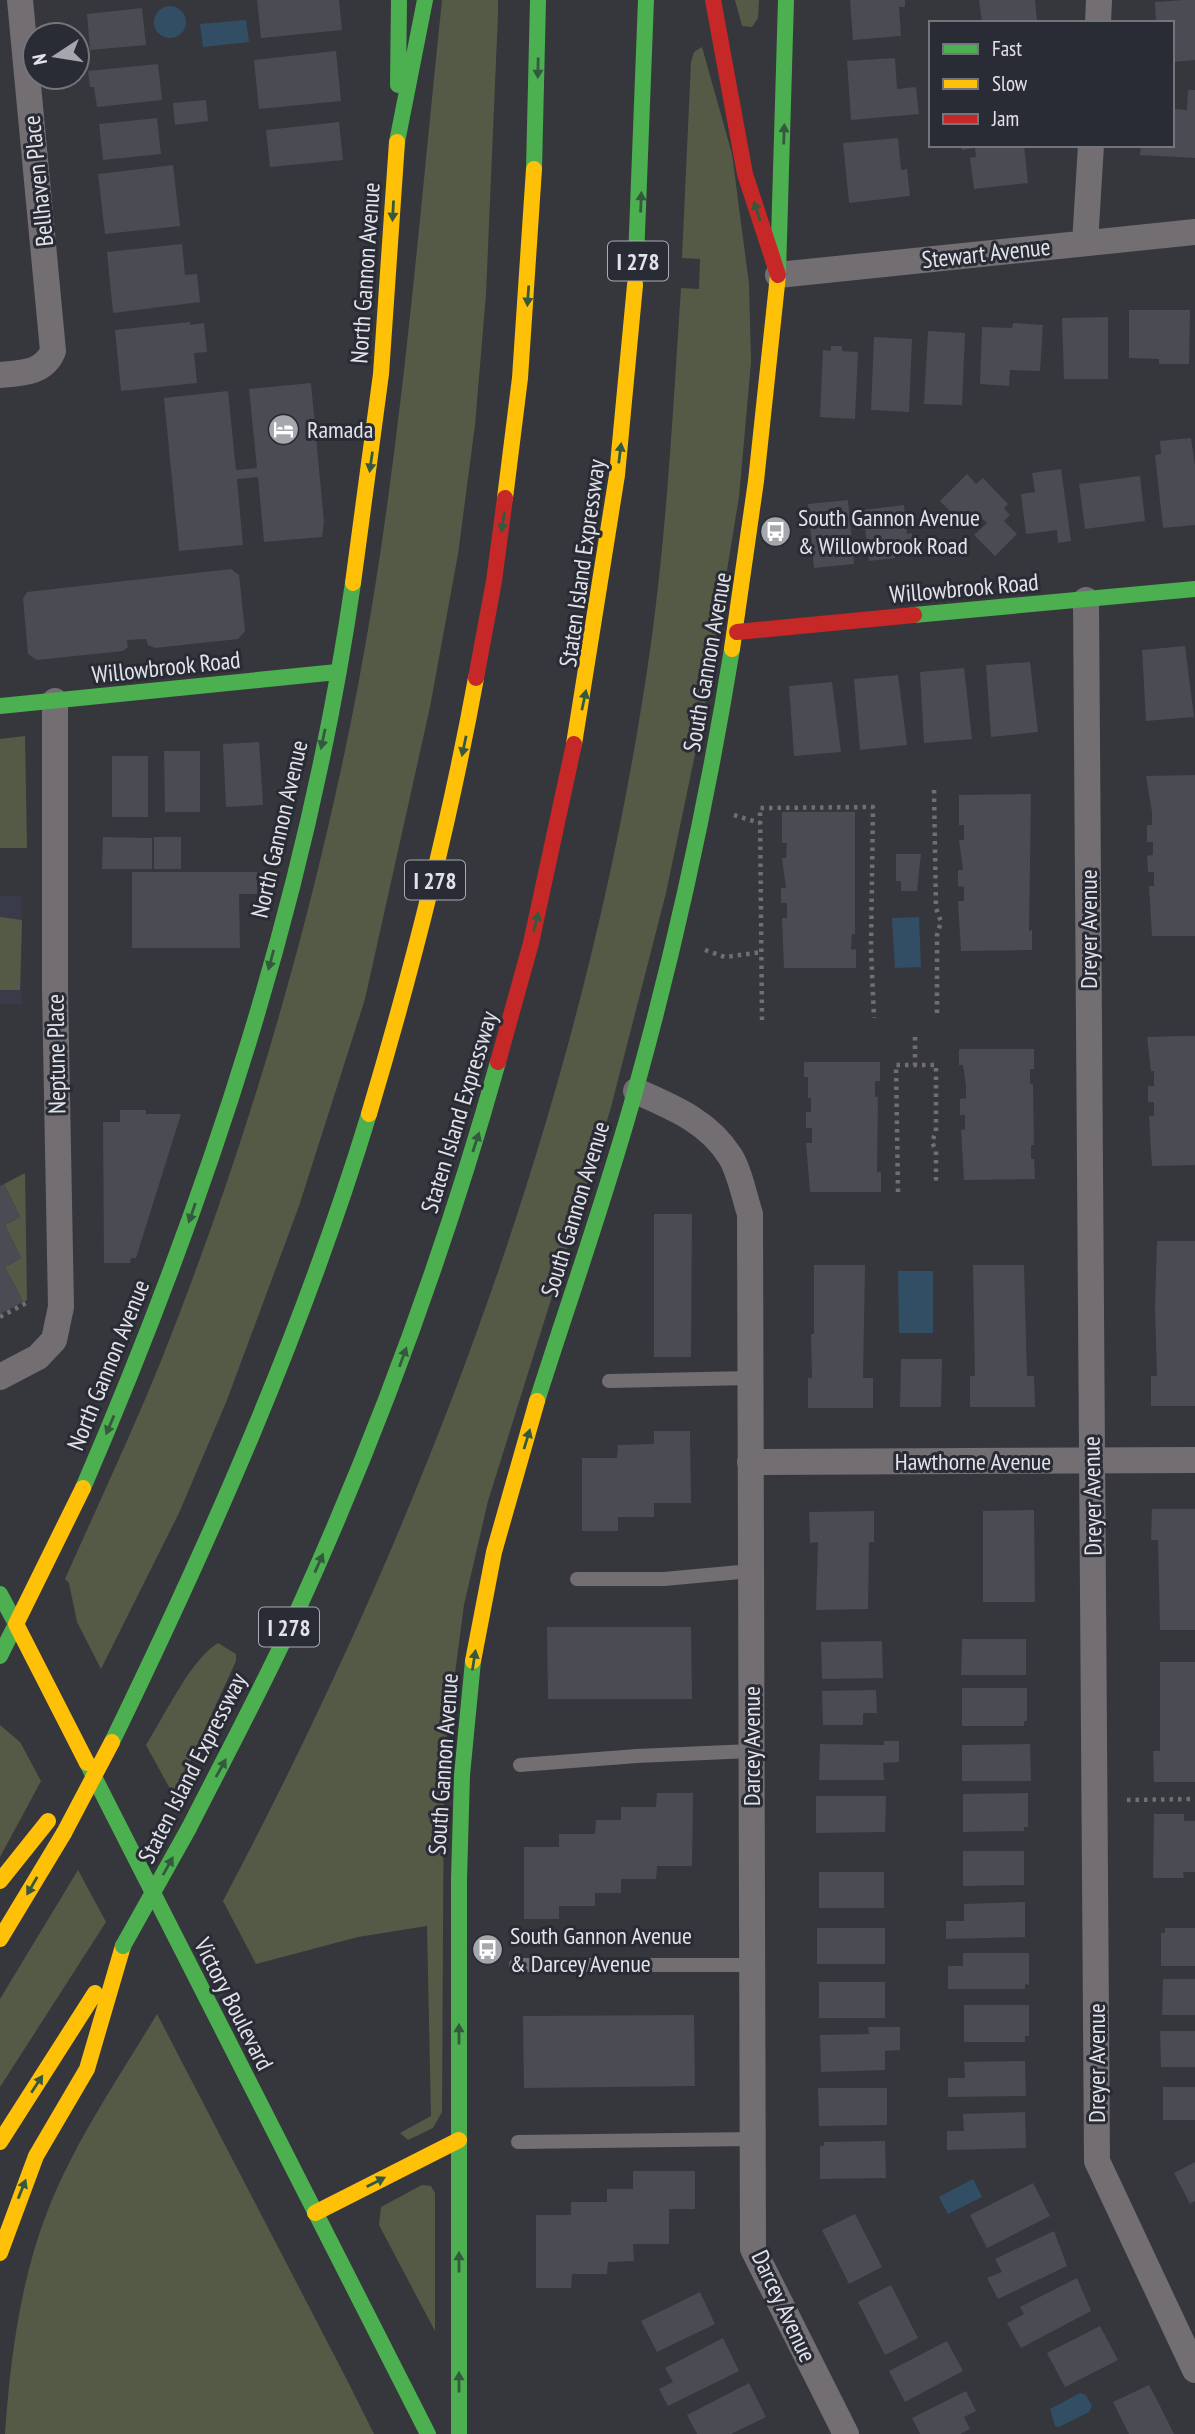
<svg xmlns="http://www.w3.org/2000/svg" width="1195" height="2434" font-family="'PT Sans Narrow',sans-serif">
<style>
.built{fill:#393b4b}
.green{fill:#555a46}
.water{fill:#324e64}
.building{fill:#4a4b53}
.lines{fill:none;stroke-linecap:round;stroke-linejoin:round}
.path{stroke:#716e72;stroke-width:4.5;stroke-dasharray:3.5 5;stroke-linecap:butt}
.lane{stroke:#726e72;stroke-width:14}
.street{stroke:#726e72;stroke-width:26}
.fast{stroke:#4caf50;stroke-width:16}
.slow{stroke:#ffc107;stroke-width:16}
.jam{stroke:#c62828;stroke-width:16}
.fast-bridge{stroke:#4caf50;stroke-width:16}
.slow-bridge{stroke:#ffc107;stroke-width:16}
.oneway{fill:#35593e}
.labels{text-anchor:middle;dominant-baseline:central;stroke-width:6;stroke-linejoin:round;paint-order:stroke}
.shield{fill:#292b35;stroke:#aaacb4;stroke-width:2}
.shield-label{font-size:23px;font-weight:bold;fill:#e2e3ea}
.street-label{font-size:24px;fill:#e2e3ea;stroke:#292b35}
.poi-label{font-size:24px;fill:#e2e3ea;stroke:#292b35;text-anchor:start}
</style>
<rect width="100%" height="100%" fill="#36373c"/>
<path class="built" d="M0,896H22L21,1004H0Z"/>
<path class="green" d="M442,0H498V14L486,294L475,425L458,554L430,707L365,999L299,1206L227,1400L179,1513L101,1669L77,1622L69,1583L65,1579C97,1507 131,1435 161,1361C241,1160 303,953 347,741C398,496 416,248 442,0Z
M735,0H759L758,18L752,27L742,26Z
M702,47L732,154L749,284L751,362L739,497L703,716L666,893L610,1111L488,1501L464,1605L444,1756L442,2112L433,2128L408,2140L400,2133L431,2116L427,1926L358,1937L256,1964L223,1901C421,1526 575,1122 642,703C665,566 672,426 681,288L699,289L700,259L682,258L691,62L694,52Z
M25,736L27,848H0V739Z
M0,917L22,920L20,990H0Z
M25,1173L27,1300L23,1302L5,1267L21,1258L5,1225L20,1217L4,1184Z
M218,1643L236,1654V1661L174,1796L146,1745C164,1717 190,1660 218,1643Z
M0,1725L20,1742L41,1781L0,1857Z
M78,1870L106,1922L0,2087V1999Z
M157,2014L346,2378L374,2434H5C10,2361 20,2283 46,2215C73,2144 118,2079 157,2014Z
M422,2185L431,2186L435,2193V2331L379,2225L381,2207Z"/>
<path class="water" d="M154 22a16 16 0 1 1 32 0a16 16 0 1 1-32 0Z
M246,20L249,42L203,47L200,24Z
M919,917L921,967L895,968L892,918Z
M898,1271H933V1333H899Z
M973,2179L982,2197L948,2214L939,2197Z
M1080,2393L1086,2395L1092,2406L1089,2412L1059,2427L1055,2426L1050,2409Z"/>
<path class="building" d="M257,0H339L342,30L261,38Z
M850,0H905V7H899L901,36L853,40Z
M979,0H1035L1037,21L982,23Z
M1184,0H1195V60L1172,62V23H1156L1155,2Z
M142,8L146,45L90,50L87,14Z
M336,51L341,101L259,109L254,60Z
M895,58L897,89L916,87L919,114L851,120L847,61Z
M158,64L162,100L97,107L94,87H90L88,71Z
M1188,90H1195V158L1140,155L1141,145H1172V102L1175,103V109L1187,110Z
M206,100L208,121L175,125L173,103Z
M157,118L161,154L103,160L99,124Z
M339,122L343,160L270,167L266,130Z
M898,138L901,170L907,169L910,196L849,203L843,143Z
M961,145H1024L1028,183L974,189L970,158L976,157L975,148L962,150Z
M173,165L180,226L105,234L98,174Z
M182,244L185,275L197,274L200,302L113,313L107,252Z
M1129,310H1190L1189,364H1159V359L1129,358Z
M1108,317V379H1064L1062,318Z
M190,322V325L204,323L207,352L194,353L197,383L121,391L115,330Z
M1013,323L1043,325L1040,371L1010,370L1009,386L980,384L982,327L1012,328Z
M928,331L965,333L962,405L924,404Z
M874,337L912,339L909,412L871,410Z
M831,346H842V351L858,352L855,419L820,417L823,350L831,351Z
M311,383L324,522L322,537L264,542L258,477L237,479L243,545L179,551L164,398L228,391L236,470L257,468L249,389Z
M1191,438L1195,465V525L1163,528L1155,455L1161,454L1160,441Z
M1061,469L1071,541L1058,543L1057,530L1026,534L1021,494L1035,492L1032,473Z
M967,474L976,484L983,478L1008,504L1004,508L1010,515L1004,521L1017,534L995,556L974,535L987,523L975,512L963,524L940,501Z
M1140,476L1145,521L1085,529L1079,484Z
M848,500L854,564L814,568L808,504Z
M904,505L907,534L912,533L913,543L894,545L895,558L869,561L863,510Z
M231,569L239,575L245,631L238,639L155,648L148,645L146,639L127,640L128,647L123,651L37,660L28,654L23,599L27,592Z
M1185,646L1194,717L1146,721L1142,650Z
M1030,662L1038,732L991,737L986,665Z
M964,668L972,739L924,743L920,672Z
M898,675L907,745L860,750L854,679Z
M832,682L841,752L794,756L789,686Z
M259,742L263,805L226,807L223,744Z
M164,751H200V812H165Z
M112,756H148V817H112Z
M1195,775V936H1152L1149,886H1154V872H1148L1147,856L1153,855V842H1147V825H1152V812L1146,776Z
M1031,794L1029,931L1032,930V950L961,951L958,901H964V887L958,886V870H963L959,840H964V825H959V795Z
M782,812H855V934H852L851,950L856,949V968H784L782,918H787V903H781V888H786L782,858H786L787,843H782Z
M103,837L152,838V869H102Z
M154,837H181V869H154Z
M896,854H921L917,891H901V881H896Z
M132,872H257V894H239L240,948H132Z
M1185,1036H1195V1165L1152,1166L1149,1116H1154V1102H1148V1086H1154V1071H1151L1147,1037Z
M959,1049H1034V1069H1030V1084H1033L1034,1145H1031V1159H1034L1035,1179L964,1180L961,1129L965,1130V1115H960V1099L966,1098V1085L963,1065H959Z
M804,1062H880V1081H875V1097H878L877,1172H881V1192H810L806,1143H812V1128H806V1112H811V1098H808V1077H804Z
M120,1110H146V1114H181L136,1258H131L130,1263H104L103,1122H120Z
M4,1184L20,1217L5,1225L21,1258L5,1267L23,1302L0,1314V1186Z
M654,1214H692L691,1357H654Z
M1157,1241H1195V1406H1151V1376H1157L1155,1307Z
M814,1265H865L863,1378H873V1408H808V1378H812L811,1334H814Z
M973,1265H1024L1027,1376H1034L1035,1407H970V1376H975Z
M901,1359H942L941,1407H900Z
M654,1431H690L691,1503H654V1517H618V1531H582V1458H617L618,1445L654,1444Z
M1152,1509H1195V1630H1160L1158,1540H1151Z
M1034,1510L1035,1602H983V1511Z
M874,1511V1542H869L868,1609L816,1610L818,1542L810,1543L809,1512Z
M547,1627H691L692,1699H548Z
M962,1639H1026V1675H961Z
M882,1641L883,1678L822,1679L821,1642Z
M1160,1662H1195V1782H1154L1153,1751H1160Z
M962,1688H1027V1721H1024V1726H962Z
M876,1690L877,1713H863V1725H823L822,1691Z
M884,1741H899V1762L883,1763L884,1780H819L820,1744L884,1745Z
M1030,1744L1031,1781H962V1745Z
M657,1793H693L692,1866H657L656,1879H621V1893H595V1906H559V1919H524V1847H559V1834H595L596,1820H621V1807H656Z
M1028,1793V1827H1024V1831L963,1832V1794Z
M816,1796H886L885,1832L816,1833Z
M1154,1814H1184V1821H1195V1872H1183L1184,1878H1153Z
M963,1851H1024V1885L963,1886Z
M819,1872H884V1908H819Z
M1025,1902V1937L946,1939V1921H964V1904Z
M817,1928H885V1964H817Z
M1165,1928H1195V1966H1161V1933H1165Z
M963,1953H1029V1985L1025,1984V1989H948V1966H963Z
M1163,1979H1195V2015H1162Z
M819,1982H885V2018H819Z
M964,2005H1029V2036H1025V2042H964Z
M694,2015L695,2086L524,2088L523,2016Z
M868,2027H900V2050L885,2051V2070L821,2072L820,2035L869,2034Z
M1160,2031H1195V2067H1161Z
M1025,2061L1026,2096L948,2097V2078H965L964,2062Z
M1163,2087H1195V2120H1163Z
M818,2088H887V2125L819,2126Z
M1025,2112L1026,2148L947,2150V2131H964L963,2114Z
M885,2141L886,2178L820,2179V2146H824V2142Z
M1195,2162V2201L1190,2204L1174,2173Z
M633,2171H695V2209H669V2244H633L634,2261L608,2262L607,2274H572L571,2288H536V2215H571V2202H607V2189H633Z
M1033,2183L1050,2216L987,2248L970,2215Z
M855,2214L882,2267L849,2284L822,2230Z
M1054,2231L1067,2266L998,2299L987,2278L1002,2272L995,2259Z
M1077,2278L1091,2311L1021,2348L1007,2323L1024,2314L1020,2307Z
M891,2285L918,2338L885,2355L858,2302Z
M700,2292L715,2324L657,2352L641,2321Z
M1100,2326L1118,2360L1065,2387L1047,2353Z
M723,2338L739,2371L668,2406L659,2389L673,2382L665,2368Z
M947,2341L963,2371L905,2402L889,2371Z
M749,2383L766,2417L731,2434H697L687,2415Z
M1149,2385L1160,2406L1174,2434H1129L1113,2402Z
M966,2391L976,2411L964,2417L970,2429L960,2434H920L912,2418Z"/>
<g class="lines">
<path class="path" d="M934,790L936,908L941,922L937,935V1016
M734,815L760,823
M705,950L725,957L762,952
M762,1020L760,808L873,807L871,949L874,1018
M915,1037V1065
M898,1192L896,1065H936V1131L932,1142L936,1151V1181
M0,1317L30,1301
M1127,1800L1195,1799"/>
<path class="lane" d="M609,1381L750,1378
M577,1579H664L751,1571
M520,1765L637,1756L751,1751
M516,1965H752
M518,2142L753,2139"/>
<path class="street" d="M1098,23L1099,0
M1085,243L1091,145
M778,275L1195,232
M0,375C22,373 44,373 53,351L20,0
M1086,600L1097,2161L1195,2370
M636,1091C672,1107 708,1121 730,1156C740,1172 744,1196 750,1214L753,2249L846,2434
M0,1377L38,1357L54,1340L61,1307L55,990V701
M750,1462L1195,1460"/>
<path class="fast" d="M398,85L399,0
M397,142L425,0
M534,169L538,0
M778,273L786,0
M635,285L646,0
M914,615L1195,589
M0,706L337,672
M537,1401C570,1297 607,1194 636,1088C676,944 708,797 732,649
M83,1488C208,1198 308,896 353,583
M0,1594L16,1624L0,1656
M112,1742C211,1538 303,1331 369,1114
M87,1763L428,2434
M189,1828C225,1757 263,1687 296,1614C377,1436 445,1251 498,1062
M459,2434V1880L462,1775L473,1661"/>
<path class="slow" d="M505,498L520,378L534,169
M353,583L381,374L397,142
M732,649L756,481L778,275
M574,744L617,475L635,285
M369,1114C412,970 449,826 476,678
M83,1488L16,1624L87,1763
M473,1661L494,1552L537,1401
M0,1881L48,1821
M0,1939L64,1833
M0,2142L95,1993
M315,2213L459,2140
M0,2253L36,2156L87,2069L123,1946"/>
<path class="jam" d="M713,0L745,174L778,275
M737,632L914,615
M476,678L494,581L505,498
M498,1062L531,943L574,744"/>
<path class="fast-bridge" d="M123,1946L189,1828"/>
<path class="slow-bridge" d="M64,1833L112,1742"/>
</g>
<defs><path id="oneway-solid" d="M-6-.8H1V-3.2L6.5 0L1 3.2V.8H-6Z" transform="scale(1.75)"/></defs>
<g class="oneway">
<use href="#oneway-solid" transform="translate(538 68) rotate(91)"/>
<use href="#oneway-solid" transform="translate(784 134) rotate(-88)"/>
<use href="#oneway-solid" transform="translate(641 202) rotate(-88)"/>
<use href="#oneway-solid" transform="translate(393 211) rotate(93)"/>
<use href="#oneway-solid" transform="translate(757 211) rotate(-108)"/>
<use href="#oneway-solid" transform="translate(528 296) rotate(94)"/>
<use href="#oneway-solid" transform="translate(620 453) rotate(-83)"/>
<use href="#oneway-solid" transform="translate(371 462) rotate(98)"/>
<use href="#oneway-solid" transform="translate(503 522) rotate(98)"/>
<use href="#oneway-solid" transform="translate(584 700) rotate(-78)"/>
<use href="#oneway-solid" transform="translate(323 739) rotate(102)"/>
<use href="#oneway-solid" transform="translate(464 746) rotate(102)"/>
<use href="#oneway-solid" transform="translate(536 922) rotate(-76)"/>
<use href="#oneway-solid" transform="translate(271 960) rotate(105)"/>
<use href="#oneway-solid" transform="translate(476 1142) rotate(-72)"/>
<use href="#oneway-solid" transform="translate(192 1213) rotate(109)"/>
<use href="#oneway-solid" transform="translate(403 1357) rotate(-70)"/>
<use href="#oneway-solid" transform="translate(110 1425) rotate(113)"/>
<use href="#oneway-solid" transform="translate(527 1439) rotate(-73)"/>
<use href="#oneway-solid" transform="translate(319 1563) rotate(-66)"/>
<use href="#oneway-solid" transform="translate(474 1660) rotate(-81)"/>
<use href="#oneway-solid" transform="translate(221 1768) rotate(-61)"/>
<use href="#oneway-solid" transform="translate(168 1866) rotate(-61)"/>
<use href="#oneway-solid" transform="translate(32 1886) rotate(120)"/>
<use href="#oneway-solid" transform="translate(459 2034) rotate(-90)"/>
<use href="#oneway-solid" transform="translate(37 2084) rotate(-57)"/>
<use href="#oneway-solid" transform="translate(376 2182) rotate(-27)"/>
<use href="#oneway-solid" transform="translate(22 2189) rotate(-68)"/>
<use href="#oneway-solid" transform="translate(459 2262) rotate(-90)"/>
<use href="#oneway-solid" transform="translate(459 2382) rotate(-90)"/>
</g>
<defs>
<symbol id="hotel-disc" viewBox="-11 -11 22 22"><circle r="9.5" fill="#a6a7ad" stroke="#292b35"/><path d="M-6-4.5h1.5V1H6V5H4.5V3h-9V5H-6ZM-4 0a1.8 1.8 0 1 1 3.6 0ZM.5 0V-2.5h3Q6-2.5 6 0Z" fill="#fff"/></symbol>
<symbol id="bus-disc" viewBox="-11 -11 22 22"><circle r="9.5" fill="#a6a7ad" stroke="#292b35"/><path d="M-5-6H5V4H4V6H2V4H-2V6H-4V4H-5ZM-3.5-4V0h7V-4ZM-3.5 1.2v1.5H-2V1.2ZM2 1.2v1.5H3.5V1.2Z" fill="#fff"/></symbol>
</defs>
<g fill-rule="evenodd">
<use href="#hotel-disc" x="266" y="412" width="35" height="35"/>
<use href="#bus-disc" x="758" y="514" width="35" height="35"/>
<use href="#bus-disc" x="470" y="1932" width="35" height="35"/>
</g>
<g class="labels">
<g class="shield">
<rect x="608" y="241.5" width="60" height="39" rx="5"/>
<rect x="405" y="860.5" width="60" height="39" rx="5"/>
<rect x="259" y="1607.5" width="60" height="39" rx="5"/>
</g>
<g class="shield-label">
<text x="638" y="261">I 278</text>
<text x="435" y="880">I 278</text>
<text x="289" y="1627">I 278</text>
</g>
<g class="street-label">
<text transform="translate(38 181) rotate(-96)">Bellhaven Place</text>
<text transform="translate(986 253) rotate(-6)">Stewart Avenue</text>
<text transform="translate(365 273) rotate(-86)">North Gannon Avenue</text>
<text transform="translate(582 563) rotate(-82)">Staten Island Expressway</text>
<text transform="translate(964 588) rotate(-5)">Willowbrook Road</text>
<text transform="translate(707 662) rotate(-80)">South Gannon Avenue</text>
<text transform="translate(166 667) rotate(-6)">Willowbrook Road</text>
<text transform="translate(279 829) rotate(-77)">North Gannon Avenue</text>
<text transform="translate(1088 929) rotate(-90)">Dreyer Avenue</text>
<text transform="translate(56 1054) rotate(-91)">Neptune Place</text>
<text transform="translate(459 1112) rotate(-73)">Staten Island Expressway</text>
<text transform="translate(575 1209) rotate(-73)">South Gannon Avenue</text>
<text transform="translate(108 1365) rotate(-68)">North Gannon Avenue</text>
<text x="973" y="1461">Hawthorne Avenue</text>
<text transform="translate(1092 1496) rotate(-91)">Dreyer Avenue</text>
<text transform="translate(751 1746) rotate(-90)">Darcey Avenue</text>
<text transform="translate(443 1764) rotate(-86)">South Gannon Avenue</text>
<text transform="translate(192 1768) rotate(-63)">Staten Island Expressway</text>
<text transform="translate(234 2004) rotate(63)">Victory Boulevard</text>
<text transform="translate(1096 2063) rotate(-90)">Dreyer Avenue</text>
<text transform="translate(784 2306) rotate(65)">Darcey Avenue</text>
</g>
<g class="poi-label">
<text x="307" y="429">Ramada</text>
<text x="798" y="517">South Gannon Avenue<tspan x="798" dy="28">&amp; Willowbrook Road</tspan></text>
<text x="510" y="1935">South Gannon Avenue<tspan x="510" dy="28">&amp; Darcey Avenue</tspan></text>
</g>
</g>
<rect x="929" y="21" width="245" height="126" fill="#292b35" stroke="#73757d" stroke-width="2"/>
<rect x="943" y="44" width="35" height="10" fill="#4caf50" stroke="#73757d" stroke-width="2"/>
<text x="992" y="56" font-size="21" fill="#e2e3ea">Fast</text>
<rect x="943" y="79" width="35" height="10" fill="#ffc107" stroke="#73757d" stroke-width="2"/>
<text x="992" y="91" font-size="21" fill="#e2e3ea">Slow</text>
<rect x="943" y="114" width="35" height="10" fill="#c62828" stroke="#73757d" stroke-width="2"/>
<text x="992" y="126" font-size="21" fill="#e2e3ea">Jam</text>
<g transform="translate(56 56) rotate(258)"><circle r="33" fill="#292b35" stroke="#73757d" stroke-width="2"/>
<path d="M0-5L12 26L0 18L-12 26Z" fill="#a6a7ad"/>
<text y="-10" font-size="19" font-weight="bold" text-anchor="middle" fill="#e2e3ea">N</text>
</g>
</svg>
